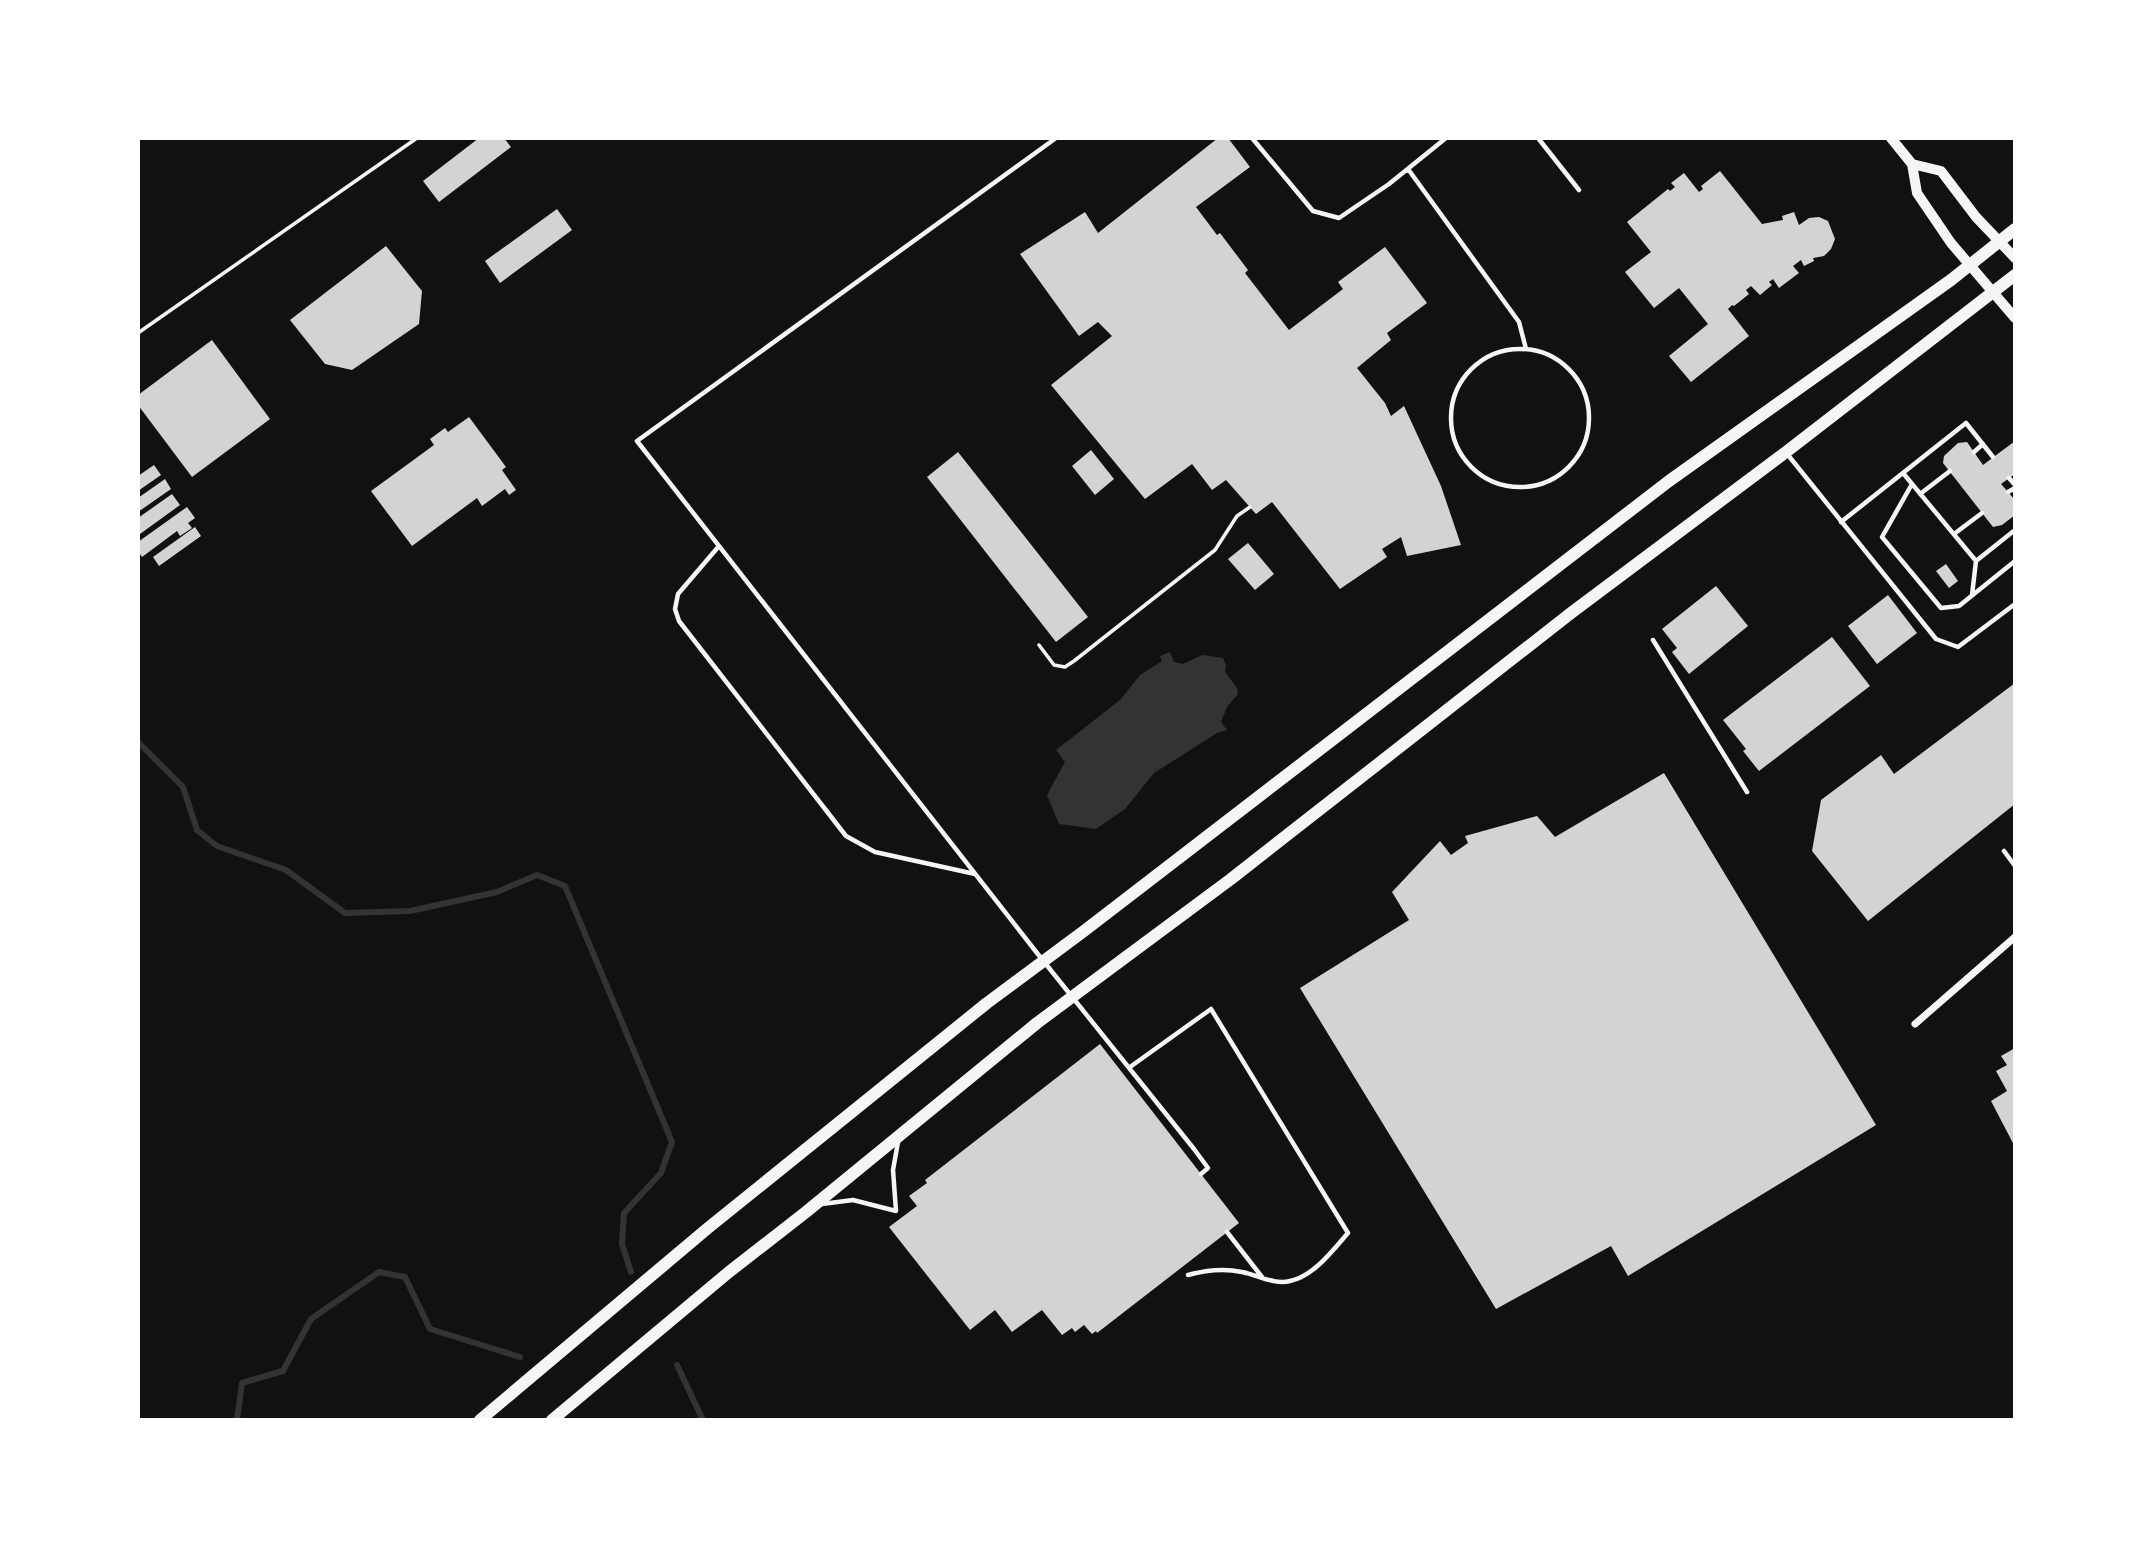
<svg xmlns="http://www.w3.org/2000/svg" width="2153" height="1558" font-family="'DM Sans',sans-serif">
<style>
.water{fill:#333}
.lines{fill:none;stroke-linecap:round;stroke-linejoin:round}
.stream{stroke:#333;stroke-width:6}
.building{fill:#d3d3d3}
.path{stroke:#f5f5f5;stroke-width:3.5}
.service{stroke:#f5f5f5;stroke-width:4.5}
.minor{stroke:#f5f5f5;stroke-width:7}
.tertiary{stroke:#f5f5f5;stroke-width:10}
.secondary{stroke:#f5f5f5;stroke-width:12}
</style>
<rect width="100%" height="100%" fill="#111"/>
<path class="water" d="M1170,652L1174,662L1183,664L1202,655L1223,658L1226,665L1225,672L1237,688L1238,694L1227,707L1221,722L1227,730L1217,733L1154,773L1125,809L1096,829L1059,824L1047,795L1065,762L1056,750L1120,700L1140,675L1162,661L1160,656Z"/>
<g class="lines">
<path class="stream" d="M138,742L183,787L197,830L217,846L286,870L345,913L410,911L497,892L537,875L565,886L672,1142L661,1173L624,1213L622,1244L631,1272
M677,1365L703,1420
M237,1420L242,1383L283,1371L311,1319L379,1272L405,1277L430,1329L520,1357"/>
</g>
<path class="building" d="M479,138H504L511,147L439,202L423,181Z
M1218,138H1228L1250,167L1196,207L1217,235L1220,233L1248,270L1245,273L1289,330L1343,289L1338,282L1385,247L1427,303L1387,333L1391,340L1357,368L1385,403L1391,416L1404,406L1441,486L1461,545L1407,556L1401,537L1382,549L1387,557L1340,589L1272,502L1256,514L1226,480L1212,490L1192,464L1145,499L1051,385L1112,336L1098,322L1079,336L1020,254L1085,212L1098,233Z
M1720,171L1762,224L1783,220L1782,216L1794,212L1799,225L1809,218L1819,217L1828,221L1835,239L1831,249L1824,256L1813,258L1814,261L1804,266L1801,260L1793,266L1799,273L1779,288L1773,279L1769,282L1772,285L1760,295L1751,286L1746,290L1749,294L1734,306L1732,305L1728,309L1749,336L1691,382L1669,356L1708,324L1679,288L1654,308L1625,272L1651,252L1627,222L1668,189L1670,191L1675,187L1671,183L1684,173L1699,192L1703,189L1701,186Z
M557,209L572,230L500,283L485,261Z
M386,246L422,291L419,324L352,370L325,364L290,320Z
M212,340L270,419L192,477L138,405V395Z
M469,417L506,467L502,470L516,490L509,495L505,489L482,506L477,498L412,546L371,491L434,445L430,439L445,428L448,432Z
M2015,441V474L2001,484L2015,500V515L2002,525L1993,527L1943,463L1944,456L1958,443L1967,442L1983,465Z
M1091,450L1114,479L1095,495L1072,466Z
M958,452L1088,617L1056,642L927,477Z
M154,465L161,475L138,491V476Z
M165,479L171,489L138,512V498Z
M172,494L180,505L140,534L138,532V518Z
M187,507L195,518L188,523L192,528L180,536L177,531L142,557L138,551V542Z
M195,527L201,536L159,566L153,557Z
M1248,543L1274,574L1255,590L1228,559Z
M1946,564L1958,581L1949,588L1936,571Z
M1716,586L1748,626L1689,674L1672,652L1677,648L1662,629Z
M1888,595L1917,633L1877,664L1848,626Z
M1832,637L1870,686L1759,771L1743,751L1746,749L1723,720Z
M2015,683V804L1868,921L1812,851L1821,800L1881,755L1894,774Z
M1664,773L1876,1125L1628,1276L1611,1246L1496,1309L1300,988L1409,920L1392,892L1440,841L1451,855L1468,843L1465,836L1537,816L1555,837Z
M1100,1044L1239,1223L1097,1333L1096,1331L1092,1334L1084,1325L1075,1332L1072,1328L1062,1335L1042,1310L1012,1332L995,1310L970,1330L889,1227L917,1206L909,1196L927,1183L925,1180Z
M2015,1048V1147L1991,1101L2007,1091L1996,1071L2007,1065L2001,1056Z"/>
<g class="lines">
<path class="path" d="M138,333L417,138
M1039,645L1054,665L1065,667L1074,661L1215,550L1237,516L1250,507"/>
<path class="service" d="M1056,138L637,441L1037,953L1194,1149L1208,1168L1201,1174
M1252,138L1313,211L1339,218L1389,184L1446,138
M1538,138L1579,190
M1408,169L1519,322L1526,349
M1451 418a69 69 0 1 1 138 0a69 69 0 1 1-138 0Z
M1974,452L1983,444
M1788,455L1936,639L1958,647L2015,604
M1903,473L1976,561L2015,530
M2009,478L2015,485
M1912,484L1882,537L1941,608L1959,606L2015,561
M2008,492L2015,488
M1920,494L1950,471
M1841,522L1966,423L1993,457
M1954,534L1982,513
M719,546L678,594L675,609L679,621L846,836L875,852L975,874
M1972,595L1976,561
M1653,640L1747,792
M2004,851L2015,866
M1130,1067L1211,1009L1348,1233C1333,1250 1314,1276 1290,1281C1274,1285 1258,1275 1242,1272C1224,1268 1206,1270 1188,1275
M822,1204L853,1200L896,1211L893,1170L898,1142
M1227,1232L1262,1277"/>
<path class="minor" d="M1915,1024L2015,937"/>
<path class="tertiary" d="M1891,138L1912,164L1917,193L1951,243L2015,318
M1912,164L1941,171L1976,217L2015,258"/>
<path class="secondary" d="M480,1420L708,1228L987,1003L1084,931L1669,481L1951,280L2015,229
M552,1420L729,1272L806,1212L1037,1023L1231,879L1571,613L1786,452L2015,275"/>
</g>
<rect width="2153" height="1558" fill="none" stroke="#ffffff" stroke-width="280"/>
</svg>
